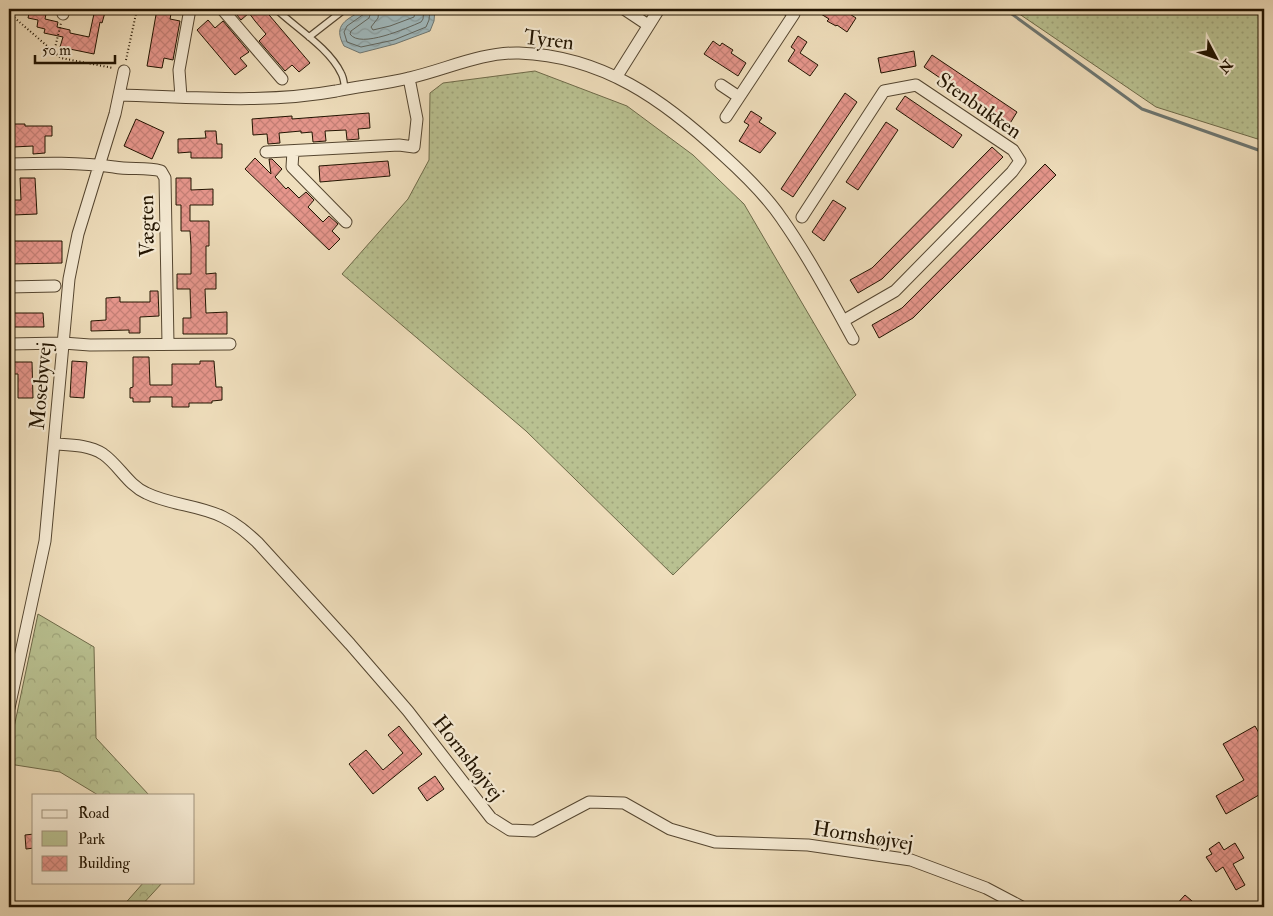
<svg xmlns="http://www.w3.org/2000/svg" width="1273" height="916" font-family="'IM FELL Double Pica',serif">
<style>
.green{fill:url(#green-dots);stroke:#6e6a49}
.forest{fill:url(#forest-crowns);stroke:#6e6a49}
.water{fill:url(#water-waves);stroke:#6e7772}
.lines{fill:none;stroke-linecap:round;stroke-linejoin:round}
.shore{stroke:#61665f;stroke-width:1}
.stream{stroke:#6e7772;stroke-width:3}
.building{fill:url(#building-cross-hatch);stroke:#221401}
.lane-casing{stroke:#554630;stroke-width:8}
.street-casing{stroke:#554630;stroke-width:13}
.path{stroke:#221401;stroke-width:2;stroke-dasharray:1 2.5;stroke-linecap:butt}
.lane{stroke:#f5ead3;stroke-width:5.5}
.street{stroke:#f5ead3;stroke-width:11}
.labels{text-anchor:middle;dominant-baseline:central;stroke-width:4.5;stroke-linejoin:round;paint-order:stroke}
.street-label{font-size:21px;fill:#221401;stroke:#f5ead3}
</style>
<defs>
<pattern id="green-dots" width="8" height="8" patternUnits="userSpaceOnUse" patternTransform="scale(1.25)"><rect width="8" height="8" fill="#b9c191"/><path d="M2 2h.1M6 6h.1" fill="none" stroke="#9fa57b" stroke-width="1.8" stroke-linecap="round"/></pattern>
<pattern id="forest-crowns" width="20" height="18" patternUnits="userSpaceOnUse" patternTransform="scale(1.25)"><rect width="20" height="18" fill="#b9c191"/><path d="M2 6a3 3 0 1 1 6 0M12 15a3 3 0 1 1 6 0" fill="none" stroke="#9fa57b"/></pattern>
<pattern id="water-waves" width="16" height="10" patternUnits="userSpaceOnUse" patternTransform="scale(1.25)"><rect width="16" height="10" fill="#a0b9bd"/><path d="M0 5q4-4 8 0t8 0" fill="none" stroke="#8a9ea1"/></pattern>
<pattern id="building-cross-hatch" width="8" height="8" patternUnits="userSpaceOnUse" patternTransform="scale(1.25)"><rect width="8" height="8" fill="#e6968c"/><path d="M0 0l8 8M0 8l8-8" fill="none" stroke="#c58077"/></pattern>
</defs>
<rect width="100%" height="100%" fill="#efdebc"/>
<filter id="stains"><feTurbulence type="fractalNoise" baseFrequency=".004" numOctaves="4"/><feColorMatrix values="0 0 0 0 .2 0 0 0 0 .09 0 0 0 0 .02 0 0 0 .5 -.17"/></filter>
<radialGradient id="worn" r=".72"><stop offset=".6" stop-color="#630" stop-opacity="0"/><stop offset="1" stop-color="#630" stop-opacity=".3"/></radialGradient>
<path class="green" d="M1012,9H1264V141L1156,107Z
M535,71L627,106L693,155L744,204L856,395L673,575L526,431L342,274L408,199L429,160L430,93L443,83Z"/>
<path class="forest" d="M38,614L94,647L96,738L149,795H98L60,772L9,764V751Z
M144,882H163L140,907H118H122Z"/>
<path class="water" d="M364,9H435L434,21L430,31L395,44L360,53L344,46C332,24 347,20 364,9Z"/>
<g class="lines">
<path class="shore" d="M366,9L364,14L347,26L344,32L347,42L361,47L394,40L426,27L429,20L430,9
M372,9L369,18L351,31L350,34C360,49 407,28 421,22L423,19L424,9
M379,9L378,18L371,27L373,30L390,26L414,17L416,9"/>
<path class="stream" d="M1005,9L1142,109L1264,152"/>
</g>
<path class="building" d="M30,9H47L45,19L58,22L57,27L70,30V33L89,37L95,9H106L102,23L100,22L94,54L60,47L63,37L44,33L45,29L37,27L38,20L28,18Z
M157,9H172L170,19L180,21L173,60L164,58L162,68L147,66Z
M232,9H264L310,63L299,72L292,65L285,71L259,41L266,34L255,21L249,13L241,20Z
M813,9H842L856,18L847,32L837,25L836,26L827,21L829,19Z
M208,20L215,28L223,21L249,52L240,58L247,66L235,75L197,30Z
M798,36L807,42L800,53L818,65L810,76L788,61L795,50L791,47Z
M713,41L720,46L722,43L733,50L731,53L746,63L738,76L704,54Z
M914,51L916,66L881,73L878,58Z
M932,55L1017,112L1009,125L924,67Z
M845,93L857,102L793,197L781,189Z
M905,96L962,135L953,148L896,109Z
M751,111L762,118L759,122L776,133L760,153L739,141L749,125L744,122Z
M369,113L370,128L358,129L359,139L347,140L346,130L325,131L326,141L313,142L312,132L301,133V131L279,133L280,143L268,144L267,134L253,135L252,119L292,116V119Z
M136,119L164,132L152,159L124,146Z
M886,122L898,130L858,190L846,182Z
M13,124H25V126H52V136H45V153L33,154V146L13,147Z
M205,131H216L217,144H222V158H191V152L178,153V139L206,138Z
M992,147L1003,157L882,279L858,293L850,280L872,268Z
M255,158L271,174L269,159H272L282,169L275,177L286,189L288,187L299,198L306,192L314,200L308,207L323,222L329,216L338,224L332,231L340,239L329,250L245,169Z
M388,161L390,176L320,182L319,166Z
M1045,164L1056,175L913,318L879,338L872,325L902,308Z
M20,178H35L37,214L13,215V200H21Z
M176,178H191V190L213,189V205H190V221H209V246H206V274L216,273V289H205L206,313L227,312V334H183V318H191L190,289H177V274H191V246L190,231H181V205H176Z
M833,200L846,208L824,241L812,232Z
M11,241H62V263L9,264V246H11Z
M150,291H158L159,316L140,317V333H129V330L91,331V321L106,320V298L120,297V302H150Z
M9,313H43L44,327H9Z
M133,357H149L150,385H172V364H200V361H214L216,387H222V400L212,401V403H189V407H172V397H150V402H133V398H130V388L133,387Z
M72,361L87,362L84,398L70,397Z
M9,362H32L33,398H18V374H9Z
M399,726L422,754L373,794L349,764L366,750L383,770L403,753L388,735Z
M1255,726L1264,742V792L1226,814L1216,796L1244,780L1223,744Z
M435,776L444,789L427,801L418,788Z
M34,834V848L26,849L25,835Z
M1219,842L1224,850L1235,843L1244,858L1233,864L1245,885L1236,890L1223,867L1216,872L1206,857L1212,854L1209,849Z
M1185,895L1199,907H1174Z"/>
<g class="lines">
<defs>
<path id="lane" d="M276,9C296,28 329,48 341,73C344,78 344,84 345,89
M309,37L345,9"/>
<path id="street" d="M222,9L282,79
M624,9L648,25
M63,14L64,9
M617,76L659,9
M721,85L739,97
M119,95C191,97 265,104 336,91C360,86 385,84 409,78C445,70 481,52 519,53C603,56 664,100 723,155C744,174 766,195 782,219C808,256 831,299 853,339
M181,97L179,70L190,9
M726,117L794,14L787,9
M293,151L292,167L346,222
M266,152L399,145L414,147L417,119L409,78
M9,164C44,163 79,162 114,167C130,170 146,167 161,171L165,178L168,344
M802,217L884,91L916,85L1013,150L1020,161L1012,172L895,291L843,321
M9,287L55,286
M9,344L63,343L90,345L230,344
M55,444C71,445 89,445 103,454C119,465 128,485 146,493C170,505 199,505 223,517C237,524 246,532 257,542L350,644L408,711L491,818L510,830L534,831L589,802L624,803L670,829L715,842L808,845L911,860L986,888L1022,907
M9,708L45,541L69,279L78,234L115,114L124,71"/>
</defs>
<use href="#lane" class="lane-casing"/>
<use href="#street" class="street-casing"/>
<path class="path" d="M9,13L61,58L113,68
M54,52L61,23
M126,60L137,9"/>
<use href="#lane" class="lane"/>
<use href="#street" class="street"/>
</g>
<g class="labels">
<g class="street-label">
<text transform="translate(549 40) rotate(7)">Tyren</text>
<text transform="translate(979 106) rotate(35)">Stenbukken</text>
<text transform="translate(147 226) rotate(-91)">Vægten</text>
<text transform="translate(41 386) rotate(-85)">Mosebyvej</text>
<text transform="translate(468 758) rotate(52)">Hornshøjvej</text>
<text transform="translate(863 836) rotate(9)">Hornshøjvej</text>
</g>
</g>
<rect width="1273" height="916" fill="none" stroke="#efdebc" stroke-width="30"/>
<rect x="10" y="10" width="1253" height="896" fill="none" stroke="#221401" stroke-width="2.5"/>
<rect x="15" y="15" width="1243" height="886" fill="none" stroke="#221401"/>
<rect x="32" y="794" width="162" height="90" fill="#f5ead3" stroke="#a1947f"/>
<rect x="42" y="810" width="25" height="8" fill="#f5ead3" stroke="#a1947f"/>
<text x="78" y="818" font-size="15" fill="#221401">Road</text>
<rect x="42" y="831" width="25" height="15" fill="#b9c191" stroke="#a1947f"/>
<text x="78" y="844" font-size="15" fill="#221401">Park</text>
<rect x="42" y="856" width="25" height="15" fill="url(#building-cross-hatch)" stroke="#a1947f"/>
<text x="78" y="868" font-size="15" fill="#221401">Building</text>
<g transform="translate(1216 58) rotate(131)" stroke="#f5ead3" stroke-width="4" paint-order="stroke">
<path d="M0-4L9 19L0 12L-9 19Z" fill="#221401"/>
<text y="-8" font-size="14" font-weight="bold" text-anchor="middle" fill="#221401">N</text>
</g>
<path d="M35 55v8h80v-8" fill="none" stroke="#221401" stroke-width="2.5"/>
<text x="42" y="55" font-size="15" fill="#221401" stroke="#f5ead3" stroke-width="4" paint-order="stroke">50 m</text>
<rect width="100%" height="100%" filter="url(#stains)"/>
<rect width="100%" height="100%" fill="url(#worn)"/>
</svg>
